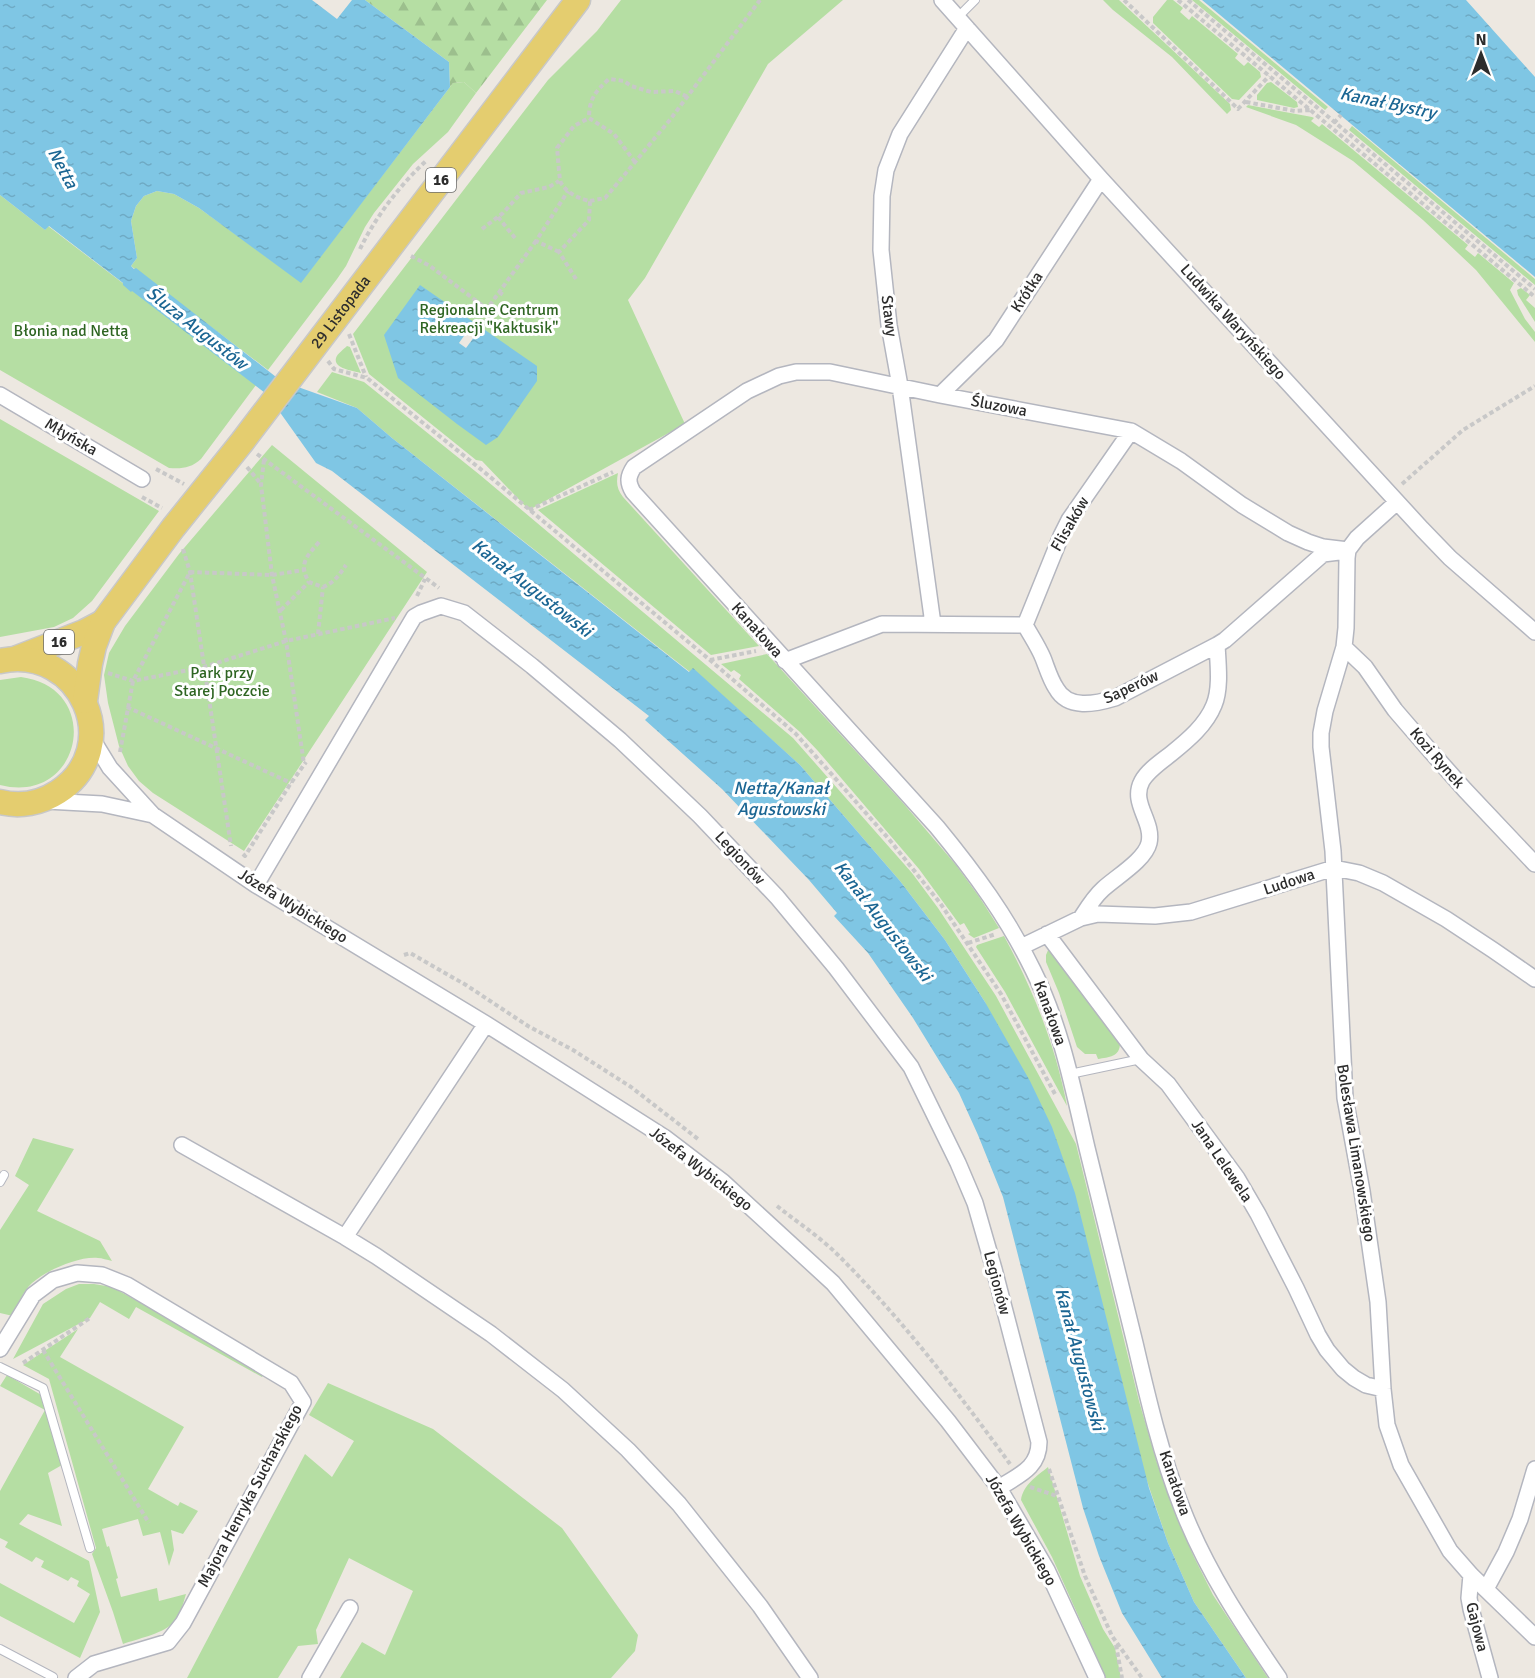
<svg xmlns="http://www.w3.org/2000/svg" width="1535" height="1678" font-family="Signika,sans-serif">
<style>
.green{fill:#b5dea3}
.forest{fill:url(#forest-firs)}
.water{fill:url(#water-ripples)}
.pier{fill:#ede8e1}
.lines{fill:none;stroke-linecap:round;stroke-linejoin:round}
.service-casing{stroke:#b4b6bf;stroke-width:10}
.minor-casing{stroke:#b4b6bf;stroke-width:18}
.primary-casing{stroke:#c8c8c8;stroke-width:27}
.path{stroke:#c8c8c8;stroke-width:4;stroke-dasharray:4.5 3;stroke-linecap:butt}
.service{stroke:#fff;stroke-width:8}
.minor{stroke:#fff;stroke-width:15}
.primary{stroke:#e4cd6f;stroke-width:24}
.labels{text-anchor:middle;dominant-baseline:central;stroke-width:6;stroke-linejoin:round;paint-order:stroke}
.shield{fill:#fff;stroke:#6c6c6c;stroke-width:1.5}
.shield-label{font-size:15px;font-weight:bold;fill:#2d2d2d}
.street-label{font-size:16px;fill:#2d2d2d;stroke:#fff}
.park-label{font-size:16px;fill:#2e6522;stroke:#fff}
.water-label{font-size:18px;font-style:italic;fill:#1b6693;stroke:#fff}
</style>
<defs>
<pattern id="forest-firs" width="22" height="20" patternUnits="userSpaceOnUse" patternTransform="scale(1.5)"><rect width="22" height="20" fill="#b5dea3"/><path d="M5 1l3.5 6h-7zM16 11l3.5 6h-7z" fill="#9cbf8d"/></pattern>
<pattern id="water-ripples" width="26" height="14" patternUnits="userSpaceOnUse" patternTransform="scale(1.5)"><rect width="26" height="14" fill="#7fc6e4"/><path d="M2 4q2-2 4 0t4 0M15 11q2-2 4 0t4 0" fill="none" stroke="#6eaac4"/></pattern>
</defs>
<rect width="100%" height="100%" fill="#ede8e1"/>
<path class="green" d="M621,0H843L768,64L645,278L628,300L685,424L529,510L482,461L476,460L369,374L353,334L548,80L597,31Z
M1103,0H1119L1230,104L1231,110L1227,114L1172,57L1113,10Z
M1167,0H1173L1183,8L1180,12L1189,20L1192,16L1238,54L1235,58L1244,66L1248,62L1260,72L1261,77L1259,79L1239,100L1232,99L1153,23V17Z
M1192,0H1199L1328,107L1325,110Z
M464,82L476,93L448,132L413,164L374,213L365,227L346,266L337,279L268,370L131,266L137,258L131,221L136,206L144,196L157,191L174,194L199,208L301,282L453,83Z
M1271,82L1297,102L1298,107L1294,108L1257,100V95L1267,83Z
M1248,105L1312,117L1314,118L1311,121L1319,127L1322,124L1468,245L1465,249L1475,257L1478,253L1514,283L1510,290L1525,319L1535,332V342L1476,270L1423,220L1353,161L1296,125L1246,107Z
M1352,126L1535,279V285L1349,130Z
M0,195L45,230L48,226L256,385L201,459C191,468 182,469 169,468L0,370Z
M1521,288L1530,295L1526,300L1535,308V322L1518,295L1517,290Z
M347,346L350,347L361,373C355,371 333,369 336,358C337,354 344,349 347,346Z
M332,372L364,382L480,475L793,738L912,873L938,908L996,996L1076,1144L1139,1401L1157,1463L1175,1513L1194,1557L1213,1595L1268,1678H1246L1244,1675L1194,1602L1168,1543L985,1002L945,940L900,881L800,765L693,669L690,672L392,438L357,408L317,392Z
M0,419L159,511L92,601L73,618L54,627L0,637Z
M272,445L427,572L244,851L153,793L139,781L128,766L119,746L108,703L104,675L109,653L125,626L179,554Z
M618,473C616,483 617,489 623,497L759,646L711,655L538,510Z
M767,654L903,803L956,865L980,898L999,928L974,938L968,934L970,933L964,923L960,925L919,869L818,751L800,732L739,679L741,675L734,670L731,672L721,664Z
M21,677C105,688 82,806 0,785V680Z
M1004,936C1033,989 1056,1047 1067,1106L1005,992L976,947L977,945Z
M1049,948L1120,1043C1120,1057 1109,1057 1098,1059L1096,1054H1085L1077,1047L1059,993L1046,962V955Z
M33,1138L74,1149L37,1211L100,1241L112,1261C107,1260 102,1258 98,1258C79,1256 47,1270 32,1283C23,1291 18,1305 13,1316L0,1313V1230L29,1185L15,1176Z
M79,1284H94L112,1287L265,1372L262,1377L136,1307L129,1319L100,1302L90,1318L13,1359L43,1304L66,1289Z
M78,1329L60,1357L184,1427L148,1489L178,1506L180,1502L198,1511L183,1534L171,1530L174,1550L169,1566L160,1532L143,1536L138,1519L102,1529L107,1547L109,1546L118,1578L116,1579L121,1597L157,1588L159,1601L186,1594C183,1604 180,1617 172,1624C161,1634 137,1639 123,1644L113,1612L92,1554L96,1548L49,1379L23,1365Z
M7,1375L43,1396L62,1465L48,1473L62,1526L28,1514L19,1524L89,1561L100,1612L80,1658L0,1616V1583L74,1623L90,1594L77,1586L79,1581L71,1577L68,1581L41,1567L44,1561L36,1557L32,1562L5,1547L8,1542L0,1538V1491L45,1410L0,1386Z
M328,1383L433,1429L562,1528L638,1635L635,1651L611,1678H340L362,1642L385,1655L413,1591L349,1558L316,1630L318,1644L298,1646L278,1678H187L305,1454L332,1477L354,1441L309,1415Z
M1048,1467L1080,1576L1103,1629L1115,1648L1121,1678H1106L1052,1557L1021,1500C1023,1485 1037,1476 1048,1467Z"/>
<path class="forest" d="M365,0H547L476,93L464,82L453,83L450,87L449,62Z"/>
<path class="water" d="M0,0H312L337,19L352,0H365L449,62L450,87L301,283L199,208L174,194L157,191L144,196L136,206L131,221L137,258L131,266L134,269L136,268L294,391L298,387L357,408L392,438L689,672L693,668L800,765L900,881L945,940L985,1002L1030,1081L1052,1127L1075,1193L1149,1488L1168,1543L1194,1602L1246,1678H1162L1122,1613L1099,1556L1083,1508L1003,1197L978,1135L959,1093L913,1018L868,953L834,916L837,913L809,880L722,789L645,720L649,716L332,471L316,463L279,411L282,406L132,291L131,292L123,285V283L49,226L45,230L0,195Z
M1202,0H1466L1535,77V277Z
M420,285L537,366V381L498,437L486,445L457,424L398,378L384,335Z"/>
<path class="pier" d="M475,320L483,325L466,348L459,343Z"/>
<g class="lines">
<defs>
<path id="service" d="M958,17L975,0
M1070,1074L1141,1059
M0,1182L4,1175
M0,1367L43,1388L90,1548
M0,1649L53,1677"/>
<path id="minor" d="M942,0L1101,179L1422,529L1450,558L1535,632
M0,395L142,479
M940,395L996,340L1101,179
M1397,502L1357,538L1348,550L1347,558L1346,628L1344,647L1325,711L1321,733V747L1333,851L1345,1098L1362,1191L1378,1302L1383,1389L1387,1425L1401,1465L1450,1551L1471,1575L1535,1637
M933,624L900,386L889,325L881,250L882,196L886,170L900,134L967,28
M1025,625L1061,536L1069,520L1131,431
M1344,647L1365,667L1395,710L1426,746L1465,790L1535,864
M785,661L882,624L1025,625C1031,636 1038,646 1043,658C1047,668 1050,679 1056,688C1068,710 1095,704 1115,698L1217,645L1225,640L1323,554L1339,552
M91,737L110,768L153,815L256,885L486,1024L664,1137L723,1182L833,1283L948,1421L999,1488L1047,1570L1097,1678
M46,801L102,804L153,815
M256,885L414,617L421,613L441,606L464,613L532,666L620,740L700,816L777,897L836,968L911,1067L958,1163L975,1203L994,1269L1039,1442C1039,1468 1019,1475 999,1488
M1081,918C1088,907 1094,897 1103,889C1116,877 1145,860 1149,843C1154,821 1130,803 1142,781C1148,770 1162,761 1172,753C1188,740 1206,725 1214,705C1221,688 1218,664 1217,645
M1047,934L1141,1059L1168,1084L1237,1178L1258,1214L1296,1288L1318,1335L1327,1350L1343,1369L1354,1378L1366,1385L1383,1389
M1021,947L1081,918L1098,914L1155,916L1191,912L1334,868L1359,873L1383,883L1446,919L1493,950L1535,979
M182,1145L345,1237L376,1256L491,1334L563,1390L628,1450L679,1504L760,1606L810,1678
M345,1237L486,1024
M0,1349L33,1295L53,1280L77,1273L102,1275L127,1285L291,1383L303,1402L183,1623L168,1642L94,1664L76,1678
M1471,1575L1469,1598L1471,1609L1490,1678
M1486,1589L1506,1552L1520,1519L1535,1469
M310,1678L350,1608
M1279,1678C1242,1624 1206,1570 1182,1508C1161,1455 1148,1399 1135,1343C1119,1278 1103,1213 1087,1148C1073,1088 1061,1026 1033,970C1008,918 974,872 937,827L633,492C627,482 628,476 634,467L747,391L779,376L796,372H830L940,395L1131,431L1181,461L1242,505L1288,533L1308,542L1323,547L1348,550"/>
<g id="primary">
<path d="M17,658L84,632L103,622"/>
<path d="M0,661C81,644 126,748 58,792C41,803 20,807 0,802"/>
<path id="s1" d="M85,701L90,664L94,646L103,622L173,528L242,442L578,0"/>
</g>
</defs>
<use href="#service" class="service-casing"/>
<use href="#minor" class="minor-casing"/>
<use href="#primary" class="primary-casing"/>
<path class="path" d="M1124,0L1238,109L1269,76
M1178,0L1535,297
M1188,0L1535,289
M1246,102L1295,111L1311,110
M1334,123L1341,115
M635,162L614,134L589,118C589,99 595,92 609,79L624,81L631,86L651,92L675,91L688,97
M590,201L605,198L616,185L669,121L760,0
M498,217L515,238
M482,229L503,213L521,193L549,187L559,181
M360,249C376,216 400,185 427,160
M559,252L536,241L568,191
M411,256L430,266L487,309L536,241
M576,279L559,252L589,220L590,201C579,199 567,193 561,183C559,179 558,155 557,148L574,126L589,118
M499,292L505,296
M349,334L366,377
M328,361L334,369L367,378L483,471L710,660L796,734L888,838L940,903L1001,994L1056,1096
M257,454L439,588
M264,460L261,485L272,575L286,641L304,764
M247,467L261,484
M156,469L184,484
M1402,484L1463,430L1535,386
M142,497L162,508
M529,510L613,472
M319,542C307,556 298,564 309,582L323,587C335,582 339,575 346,565
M183,549L190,572L231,846
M417,596L425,579
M281,610L309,582
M318,634L323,587
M710,660L756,651
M108,673L133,681L204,667L286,641L395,618
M127,707L291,783
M120,752L133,681L190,572L272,575L304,570
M243,854L245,856L291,783L306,762
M968,943L996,934
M404,955L410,953L466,985L528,1026L573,1050L631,1087L698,1139
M777,1206C797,1222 820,1237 838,1255C902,1319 957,1391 1010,1464
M43,1350L149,1523
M23,1363L90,1318
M1049,1469L1085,1576L1112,1636L1142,1678
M1030,1487L1057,1496
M1116,1645L1122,1678"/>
<use href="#service" class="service"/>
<use href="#minor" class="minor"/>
<use href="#primary" class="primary"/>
</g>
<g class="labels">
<g class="shield">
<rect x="426" y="168" width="30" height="24" rx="4.5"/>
<rect x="44" y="630" width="30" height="24" rx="4.5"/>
</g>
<g class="shield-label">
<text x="441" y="180">16</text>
<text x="59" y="642">16</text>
</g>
<g class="street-label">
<text transform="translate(1027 292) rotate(-57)">Krótka</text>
<text stroke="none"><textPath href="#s1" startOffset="472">29 Listopada</textPath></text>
<text transform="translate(889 316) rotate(83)">Stawy</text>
<text transform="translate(1233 322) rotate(48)">Ludwika Waryńskiego</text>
<text transform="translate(999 406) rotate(11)">Śluzowa</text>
<text transform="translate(71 437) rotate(30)">Młyńska</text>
<text transform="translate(1070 524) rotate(-60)">Flisaków</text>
<text transform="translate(757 630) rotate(48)">Kanałowa</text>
<text transform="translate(1131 687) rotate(-25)">Saperów</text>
<text transform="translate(1437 758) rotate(49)">Kozi Rynek</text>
<text transform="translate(740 858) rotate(47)">Legionów</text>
<text transform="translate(1289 882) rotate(-18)">Ludowa</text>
<text transform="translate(293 906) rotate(32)">Józefa Wybickiego</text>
<text transform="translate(1050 1013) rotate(70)">Kanałowa</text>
<text transform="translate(1356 1153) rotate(81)">Bolesława Limanowskiego</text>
<text transform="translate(1222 1161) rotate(56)">Jana Lelewela</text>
<text transform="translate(701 1169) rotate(38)">Józefa Wybickiego</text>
<text transform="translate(997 1283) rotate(75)">Legionów</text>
<text transform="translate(1175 1483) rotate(71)">Kanałowa</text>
<text transform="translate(250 1496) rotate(-62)">Majora Henryka Sucharskiego</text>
<text transform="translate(1021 1530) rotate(60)">Józefa Wybickiego</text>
<text transform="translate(1477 1627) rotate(76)">Gajowa</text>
</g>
<g class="park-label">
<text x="489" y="310">Regionalne Centrum<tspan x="489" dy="18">Rekreacji "Kaktusik"</tspan></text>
<text x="71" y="331">Błonia nad Nettą</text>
<text x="222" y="673">Park przy<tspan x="222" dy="18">Starej Poczcie</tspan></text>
</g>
<g class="water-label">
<text transform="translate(1388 103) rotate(12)">Kanał Bystry</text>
<text transform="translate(63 168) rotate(62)">Netta</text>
<text transform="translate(197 328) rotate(38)">Śluza Augustów</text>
<text transform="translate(532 588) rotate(38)">Kanał Augustowski</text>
<text x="781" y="788">Netta/Kanał<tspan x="781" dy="21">Agustowski</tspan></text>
<text transform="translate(883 921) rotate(52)">Kanał Augustowski</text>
<text transform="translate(1080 1359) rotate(75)">Kanał Augustowski</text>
</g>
</g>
<g transform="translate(1481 54)" stroke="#ffffff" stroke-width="4.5" paint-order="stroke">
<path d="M0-4.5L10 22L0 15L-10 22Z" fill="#2d2d2d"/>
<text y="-9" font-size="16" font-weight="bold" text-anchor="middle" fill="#2d2d2d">N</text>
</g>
</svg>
